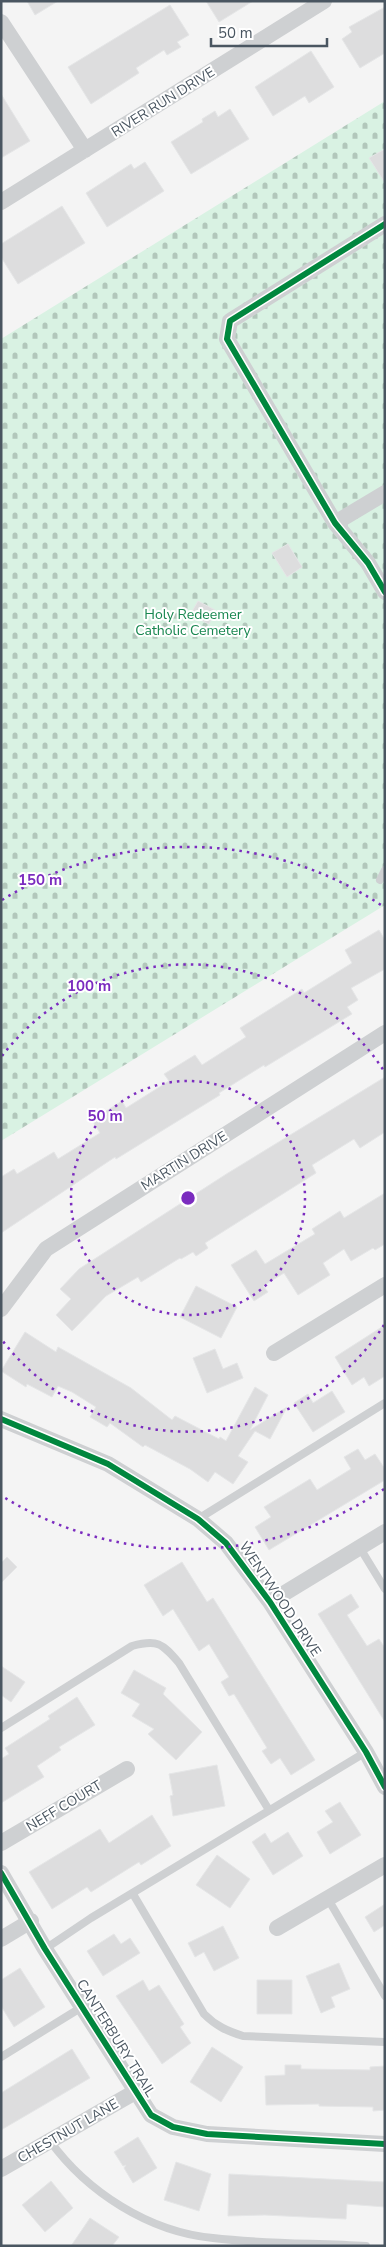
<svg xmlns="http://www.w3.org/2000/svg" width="386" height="2247" font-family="'Nunito Sans',sans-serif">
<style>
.cemetery{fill:url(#cemetery-stones)}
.building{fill:#ddddde;stroke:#e5e6e7}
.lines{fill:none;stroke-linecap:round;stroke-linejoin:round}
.service{stroke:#ced0d2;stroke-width:8}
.minor{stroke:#ced0d2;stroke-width:16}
.cycleway-casing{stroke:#fff;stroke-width:9}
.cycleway{stroke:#00873e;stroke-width:6}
.ring{fill:none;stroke:#7b2cbf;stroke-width:2.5;stroke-dasharray:2.5 5}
.labels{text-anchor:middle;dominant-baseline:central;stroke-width:4;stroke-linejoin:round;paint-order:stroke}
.street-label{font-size:14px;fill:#4a5661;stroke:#fff}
.park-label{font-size:14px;fill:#17864f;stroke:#fff}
.centre{fill:#7b2cbf;stroke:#fff;stroke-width:2.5}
.ring-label{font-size:15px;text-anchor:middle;font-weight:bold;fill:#7b2cbf;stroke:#fff;stroke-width:4;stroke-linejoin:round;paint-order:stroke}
</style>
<defs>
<pattern id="cemetery-stones" width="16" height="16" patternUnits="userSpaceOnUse" patternTransform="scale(1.25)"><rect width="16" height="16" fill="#d9f2e3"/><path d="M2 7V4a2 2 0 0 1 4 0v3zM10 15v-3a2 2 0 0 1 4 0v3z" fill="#b2c7bb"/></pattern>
</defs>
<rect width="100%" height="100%" fill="#f4f4f4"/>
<path class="cemetery" d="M385,101V905L1,1141V339Z"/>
<path class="building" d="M27,1H58L35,15Z
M206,1H253L219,22Z
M170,5L189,35L177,42L181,47L167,55L164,50L136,68L139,73L91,104L68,67Z
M385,7V53L360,68L342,39L352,32L349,27Z
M311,51L334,87L309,103L305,96L273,116L255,87Z
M1,94L30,141L1,158Z
M230,109L249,139L191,174L171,142L203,122L202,119L215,111L218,117Z
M385,149V183L369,158Z
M145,162L164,191L107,227L86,193L131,164L134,169Z
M62,206L85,243L18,284L1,257V244Z
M288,544L302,567L287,577L272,553Z
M198,601L215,610L209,624L190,615Z
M379,930L385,940V969L351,988L358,1000L347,1007L352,1014L265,1067L264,1065L219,1093L220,1095L116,1159L115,1157L1,1233V1177L14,1169L17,1174L54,1152L58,1159L100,1133L92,1120L122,1101L126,1108L169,1081L164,1074L195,1055L202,1065L246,1037L240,1028L302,989L304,993L352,963L345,950Z
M385,1077V1132L360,1148L354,1139L312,1165L316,1173L205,1243L208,1248L196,1256L193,1252L181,1259L180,1258L141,1282L138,1277L106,1296L72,1331L56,1315L71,1299L60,1289L79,1269L228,1173Z
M385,1193V1244L375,1250L373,1248L351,1261L344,1249L323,1263L330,1275L298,1295L284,1273L263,1286L268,1292L254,1301L231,1265L256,1250L265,1264L315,1234L312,1229L340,1211L344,1218Z
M196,1286L237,1307L221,1338L180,1317Z
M385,1325V1376L369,1386L364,1377L352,1385L335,1357Z
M25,1332L56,1352L58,1347L131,1388L172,1420L175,1416L219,1439L220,1437L226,1441L255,1387L268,1395L250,1430L287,1407L270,1439L255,1431L238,1456L248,1462L233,1484L215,1472L208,1482L190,1469L145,1445L143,1447L110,1423L107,1427L90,1417L96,1407L72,1392L58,1386L52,1397L27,1384L26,1387L1,1371Z
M215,1349L223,1369L237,1363L243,1378L207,1393L193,1358Z
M332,1391L345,1412L313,1432L294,1403L308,1394L313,1403Z
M358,1449L365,1460L375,1454L385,1469V1480L269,1550L255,1527L271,1517L264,1507L310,1479L317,1490L351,1469L344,1457Z
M7,1557L17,1567L1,1583V1563Z
M182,1562L207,1602L213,1598L315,1760L291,1775L280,1758L271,1764L262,1751L267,1748L234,1694L229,1696L221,1682L229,1677L209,1644L199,1651L173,1609L163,1616L144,1585Z
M351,1594L359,1607L347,1615L367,1646L379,1639L385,1648V1722L318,1614Z
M1,1666L25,1682L11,1702L1,1695Z
M134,1670L166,1688L163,1694L202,1732L176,1760L148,1734L154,1729L132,1716L140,1704L121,1693Z
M77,1697L95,1725L59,1747L61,1750L37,1766L44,1777L1,1803V1759L9,1754L5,1748L50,1719L48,1716Z
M217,1765L225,1806L173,1816L170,1796L173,1795L169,1774Z
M340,1802L361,1835L330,1854L317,1832L333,1822L325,1811Z
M152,1815L171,1846L141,1865L139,1862L91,1892L87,1887L52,1909L29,1872L100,1829L109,1843Z
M288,1832L303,1856L273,1875L252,1842L265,1833L271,1843Z
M217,1855L250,1879L230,1908L196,1885Z
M385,1904V1925L374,1932L365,1917Z
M223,1926L239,1958L214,1971L204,1952L195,1957L188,1943Z
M114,1934L121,1944L130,1938L140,1953L103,1976L87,1951Z
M339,1963L350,1989L331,1997L335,2007L321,2013L306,1976Z
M20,1968L45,2007L14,2027L1,2006V1980Z
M143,1980L149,1991L159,1985L184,2024L180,2027L191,2043L162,2064L116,1996Z
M257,1980H292V2014H257Z
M212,2047L243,2067L221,2102L190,2082Z
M72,2049L90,2078L1,2130V2093Z
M285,2065H301V2069L370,2070V2067L385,2066V2110L373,2111V2107L319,2106V2104L266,2105L265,2076L285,2075Z
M138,2137L157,2168L133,2183L124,2168L126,2165L123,2166L114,2152Z
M176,2162L211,2174L199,2211L164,2200Z
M229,2174L385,2182V2207L347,2204L346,2219L265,2215L228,2216Z
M51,2181L73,2208L45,2232L22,2205Z
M90,2218L119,2237L112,2246H71Z"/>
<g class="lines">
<path class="service" d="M380,880L385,870
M198,1519L385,1403
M360,1548L385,1589
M1,1728L132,1646C157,1639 162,1643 179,1663L269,1810
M133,1894L204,2014C216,2026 227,2031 243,2036L385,2042
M328,1899L385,1996
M45,1949L91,1918L366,1752
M1,2057L82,2007
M50,2141C87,2192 149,2232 213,2238C263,2244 315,2243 366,2246"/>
<path class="minor" d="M1,22L85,150
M1,202L324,1
M385,224L230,321L227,339L335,523L368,563L385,592
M335,523L385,493
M1,1309L46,1249L385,1033
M274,1353L385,1285
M1,1419L108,1464L198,1519L226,1543L270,1602L366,1752L385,1787
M270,1602L385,1532
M1,1843L127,1769
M1,1873L45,1949L151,2115L173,2127L207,2134L385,2144
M277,1928L385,1865
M1,1939L31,1921
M1,2169L135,2092"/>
<defs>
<path id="cycleway" d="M385,224L230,321L227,339L335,523L368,563L385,592
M1,1419L108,1464L198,1519L226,1543L270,1602L366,1752L385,1787
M1,1873L45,1949L151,2115L173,2127L207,2134L385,2144"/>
</defs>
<use href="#cycleway" class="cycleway-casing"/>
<use href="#cycleway" class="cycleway"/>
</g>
<g class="ring">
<circle cx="188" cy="1198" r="117"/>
<path d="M384 1325A234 234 0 0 1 2 1340M2 1056A234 234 0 0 1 384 1071"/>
<path d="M384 1489A351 351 0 0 1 2 1496M2 900A351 351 0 0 1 384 907"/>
</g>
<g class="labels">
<g class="street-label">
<text transform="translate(163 102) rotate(-32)">RIVER RUN DRIVE</text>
<text transform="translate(184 1161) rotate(-32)">MARTIN DRIVE</text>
<text transform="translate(280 1599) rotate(56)">WENTWOOD DRIVE</text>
<text transform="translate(64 1806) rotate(-31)">NEFF COURT</text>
<text transform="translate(116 2038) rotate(58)">CANTERBURY TRAIL</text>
<text transform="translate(68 2131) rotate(-30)">CHESTNUT LANE</text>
</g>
<g class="park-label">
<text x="193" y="614">Holy Redeemer<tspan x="193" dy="16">Catholic Cemetery</tspan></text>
</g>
</g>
<circle cx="188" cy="1198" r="8" class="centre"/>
<g class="ring-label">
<text x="40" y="885">150 m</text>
<text x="89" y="991">100 m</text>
<text x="105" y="1121">50 m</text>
</g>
<rect width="386" height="2247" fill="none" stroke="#4a5661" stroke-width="5"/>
<path d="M211 38v8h116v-8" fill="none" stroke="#4a5661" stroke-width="2.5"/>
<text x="218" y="38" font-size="15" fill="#4a5661" stroke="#ffffff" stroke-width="4" paint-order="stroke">50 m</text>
</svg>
